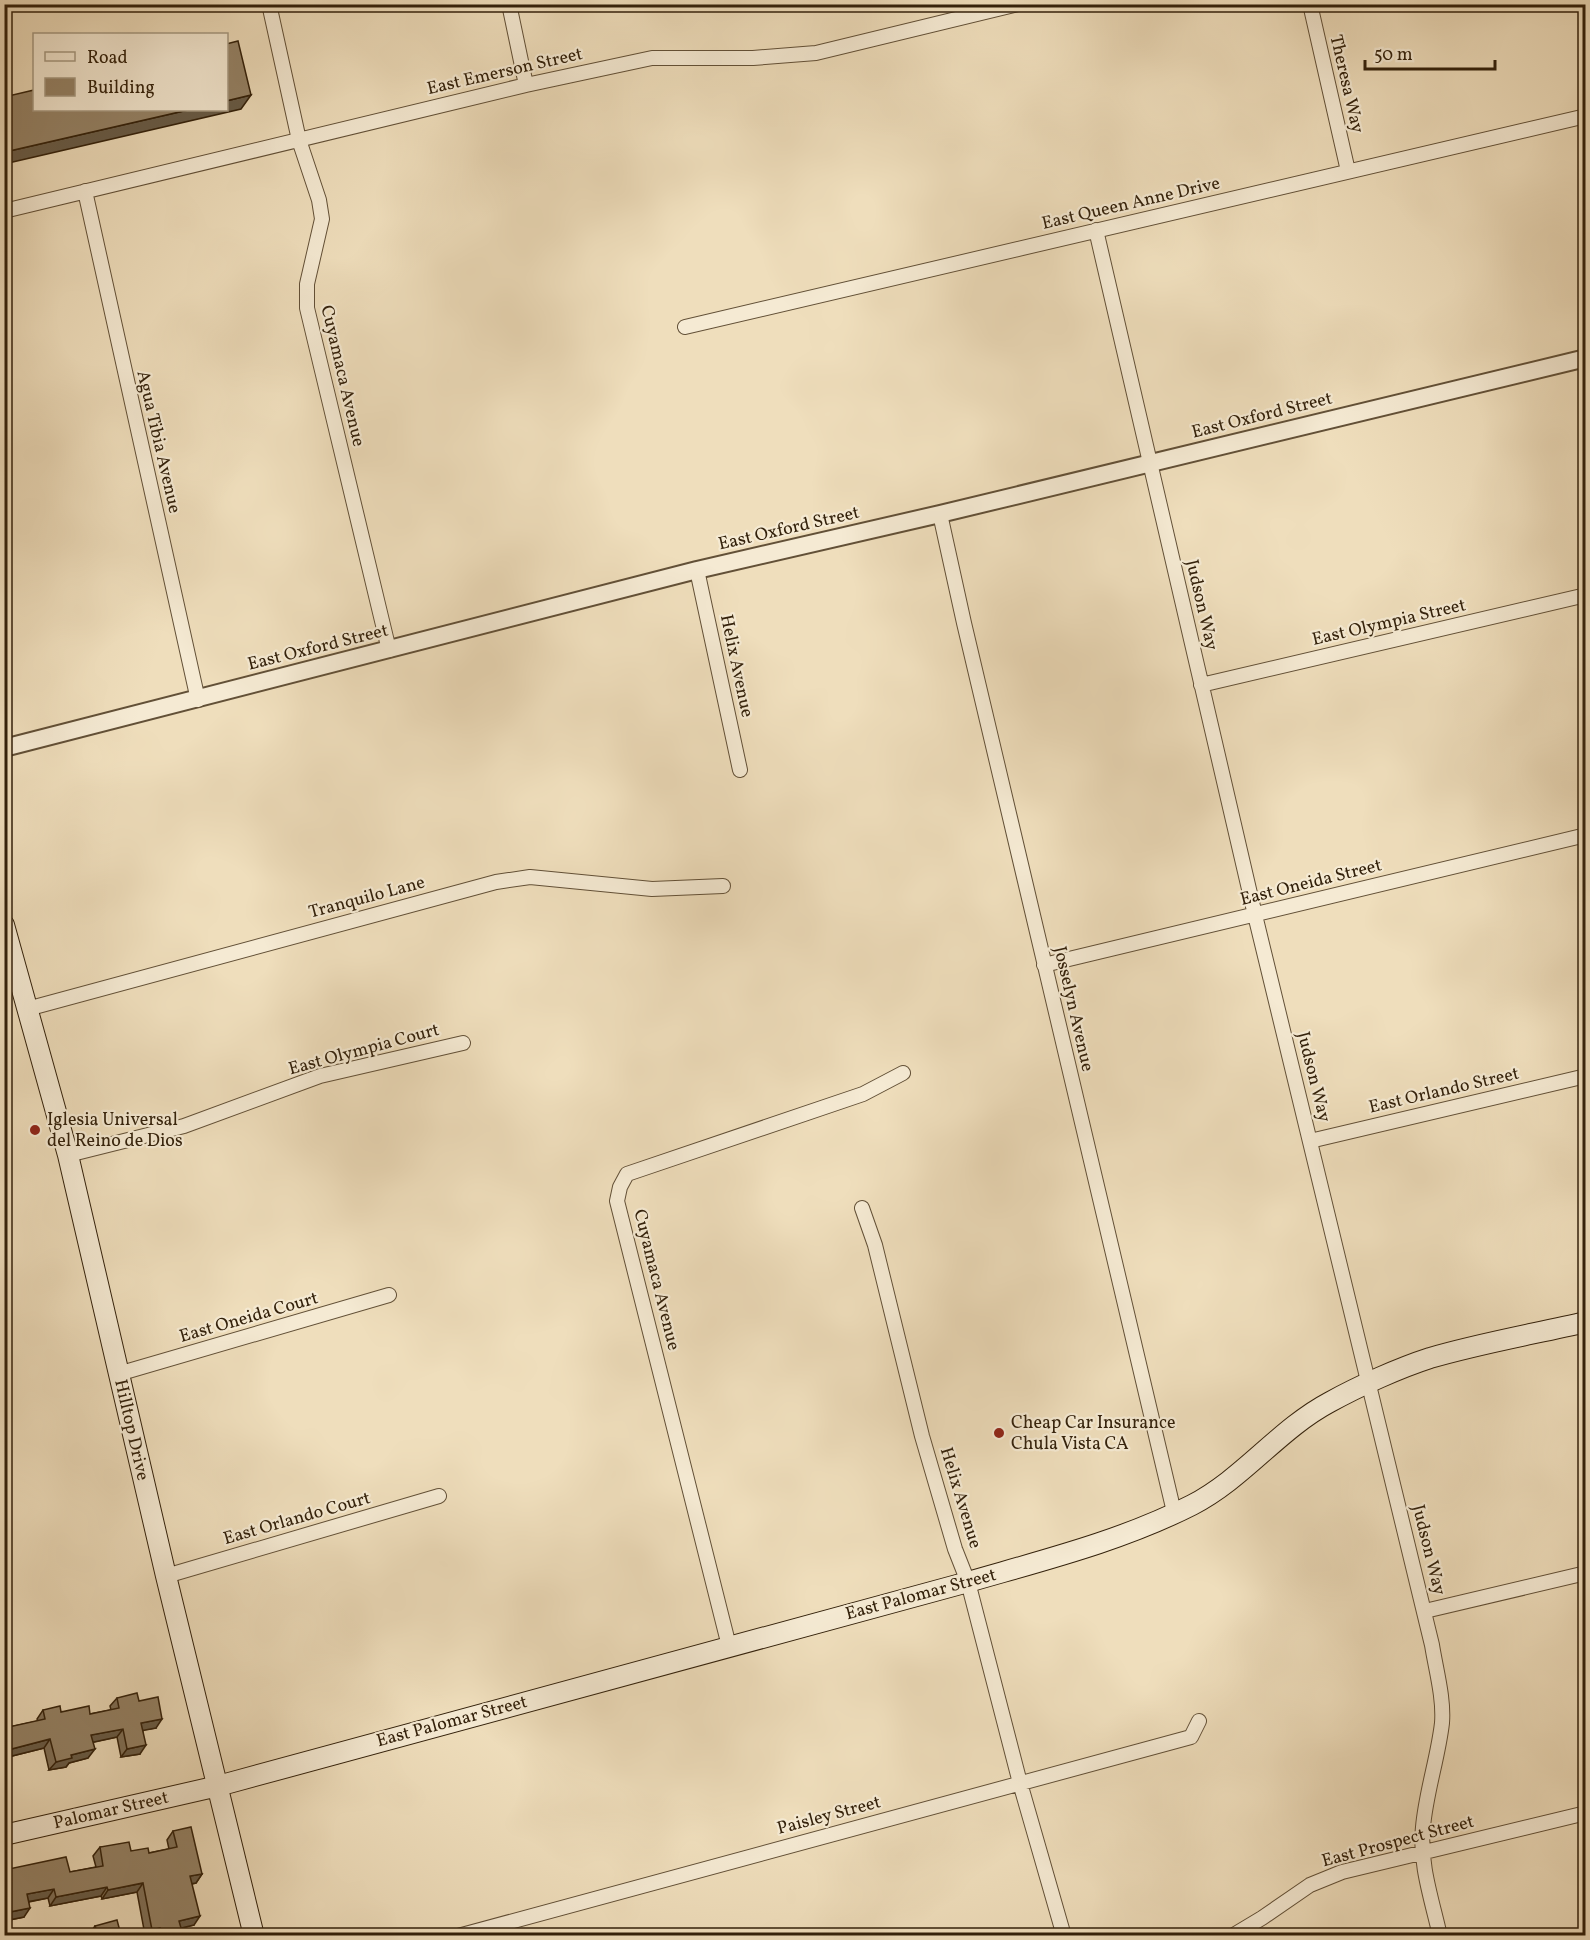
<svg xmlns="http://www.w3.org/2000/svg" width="1590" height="1940" font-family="Vollkorn,serif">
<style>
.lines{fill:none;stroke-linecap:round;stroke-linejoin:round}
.minor-casing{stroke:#625037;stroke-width:16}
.tertiary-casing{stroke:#625037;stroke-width:20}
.secondary-casing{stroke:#33210b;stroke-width:22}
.minor{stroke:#f5ead3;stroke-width:14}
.tertiary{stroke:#f5ead3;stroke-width:16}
.secondary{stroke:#f5ead3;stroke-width:20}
.wall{fill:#807159;stroke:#33210b;stroke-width:1.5}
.shaded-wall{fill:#685c48;stroke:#33210b;stroke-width:1.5}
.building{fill:#958367;stroke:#33210b;stroke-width:1.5}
.poi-dot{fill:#8f2418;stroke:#f5ead3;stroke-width:2}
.labels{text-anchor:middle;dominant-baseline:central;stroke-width:4.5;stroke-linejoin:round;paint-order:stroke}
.street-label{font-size:18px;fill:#33210b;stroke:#f5ead3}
.poi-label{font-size:18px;fill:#33210b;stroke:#f5ead3;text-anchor:start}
</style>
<rect width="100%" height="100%" fill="#efdebc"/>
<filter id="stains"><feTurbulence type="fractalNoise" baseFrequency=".00333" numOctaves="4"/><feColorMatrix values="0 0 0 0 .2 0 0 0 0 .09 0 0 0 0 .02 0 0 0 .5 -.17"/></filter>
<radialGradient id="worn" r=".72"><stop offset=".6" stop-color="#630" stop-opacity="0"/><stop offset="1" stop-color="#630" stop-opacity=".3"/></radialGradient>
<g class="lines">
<defs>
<path id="minor" d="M269,4L299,140L319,200L322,219L307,284V308L389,650
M509,4L526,85
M1310,4L1348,171
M85,191L198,700
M4,211L526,85L652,58H753L816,53L1018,4
M1096,230L1255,915L1432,1645C1436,1670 1444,1698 1442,1723C1438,1758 1426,1792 1423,1827C1419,1863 1432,1900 1440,1936
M685,327L1586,116
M940,514L964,623L1174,1512
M697,570L740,770
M1201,685L1586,595
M1044,965L1586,835
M27,1009L496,882L530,877L652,889L723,886
M1310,1141L1586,1076
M68,1155L184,1126L320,1076L463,1043
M862,1208L875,1245L922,1436L955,1549L968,1582L1020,1783L1064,1936
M118,1374L389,1295
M166,1576L439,1496
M1425,1611L1586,1573
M729,1646L617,1201L620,1187L627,1174L863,1094L903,1073
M458,1936L1191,1737L1199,1721
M1232,1936L1262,1918L1310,1885L1342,1872L1586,1813"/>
<path id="tertiary" d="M4,748L697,570L940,514L1586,358"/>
<path id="secondary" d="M4,925L68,1155L166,1576L254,1936
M4,1835L218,1786L968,1582C1044,1560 1121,1541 1192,1505C1243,1479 1279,1429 1330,1402C1359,1386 1399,1368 1430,1358C1481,1343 1534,1334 1586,1322"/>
</defs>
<use href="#minor" class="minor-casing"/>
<use href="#tertiary" class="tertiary-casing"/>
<use href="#secondary" class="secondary-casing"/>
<use href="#minor" class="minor"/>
<use href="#tertiary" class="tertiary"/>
<use href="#secondary" class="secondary"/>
</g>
<path class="wall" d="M117,1698L139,1701L156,1728L143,1730L140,1754L121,1757L117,1737L93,1742L88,1758L69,1763L66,1767L49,1770L44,1748L4,1758V1728L38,1721L37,1719L43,1710L90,1714L111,1710L110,1706Z
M173,1831L202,1874L196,1883L192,1884L194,1925L181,1928L183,1935H145L137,1892L102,1899L101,1896L50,1906L48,1898L29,1902L24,1917L4,1921V1870L70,1872L96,1867L93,1856L100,1847L149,1853L169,1849L167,1840Z
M95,1926L121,1935H91L90,1933Z"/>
<path class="shaded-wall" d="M251,95L241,109L4,164L5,152L188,110H226V101Z
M10,1582L4,1590V1583Z
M162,1719L156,1728L135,1732L141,1723Z
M123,1729L117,1737L85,1744L91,1735Z
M50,1739L44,1748L4,1758V1751Z
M146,1745L140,1754L121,1757L127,1749Z
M95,1749L88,1758L69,1763L66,1767L49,1770L56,1762L71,1755Z
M202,1874L196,1883L184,1885L190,1876Z
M143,1883L137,1892L102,1899L108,1890Z
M107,1887L101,1896L50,1906L56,1897Z
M54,1889L48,1898L21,1903L27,1894Z
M30,1908L24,1917L4,1921L5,1913Z
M200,1916L194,1925L173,1930L179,1921Z
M160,1928L154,1935H148L152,1930Z"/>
<path class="building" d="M238,41L251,95L226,101V44Z
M34,90V110H188L5,152L4,97Z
M4,1563H6L10,1582L4,1583Z
M4,1608H7L6,1623H4Z
M137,1693L139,1701L158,1697L162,1719L141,1723L146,1745L127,1749L123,1729L91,1735L95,1749L71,1755L72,1758L56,1762L50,1739L4,1751V1728L45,1719L43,1710L60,1706L61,1712L89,1706L90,1714L119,1708L117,1698Z
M191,1827L202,1874L190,1876L200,1916L179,1921L183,1935H161L160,1928L152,1930L143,1883L108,1890L107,1887L56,1897L54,1889L27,1894L30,1908L5,1913L4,1909V1870L66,1857L70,1872L103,1866L100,1847L129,1842L131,1851L148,1848L149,1853L177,1847L173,1831Z
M117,1920L121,1935H98L95,1926Z"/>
<g class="poi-dot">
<circle cx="35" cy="1130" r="6"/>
<circle cx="999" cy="1433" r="6"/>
</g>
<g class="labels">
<g class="street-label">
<text transform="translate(505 72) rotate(-13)">East Emerson Street</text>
<text transform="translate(1346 84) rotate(77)">Theresa Way</text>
<text transform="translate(1131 204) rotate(-13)">East Queen Anne Drive</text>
<text transform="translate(342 376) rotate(77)">Cuyamaca Avenue</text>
<text transform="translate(1262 416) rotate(-14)">East Oxford Street</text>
<text transform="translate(158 442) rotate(77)">Agua Tibia Avenue</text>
<text transform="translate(789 529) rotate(-13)">East Oxford Street</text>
<text transform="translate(1201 605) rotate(77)">Judson Way</text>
<text transform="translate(1389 623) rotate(-13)">East Olympia Street</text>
<text transform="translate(318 648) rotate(-14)">East Oxford Street</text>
<text transform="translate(736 666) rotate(78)">Helix Avenue</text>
<text transform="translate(1311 883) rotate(-14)">East Oneida Street</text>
<text transform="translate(367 898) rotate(-15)">Tranquilo Lane</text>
<text transform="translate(1073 1009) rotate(77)">Josselyn Avenue</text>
<text transform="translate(364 1050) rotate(-15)">East Olympia Court</text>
<text transform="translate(1313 1077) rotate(76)">Judson Way</text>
<text transform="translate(1444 1091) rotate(-13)">East Orlando Street</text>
<text transform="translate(656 1280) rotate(76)">Cuyamaca Avenue</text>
<text transform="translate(249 1318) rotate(-16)">East Oneida Court</text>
<text transform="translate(131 1430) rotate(77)">Hilltop Drive</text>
<text transform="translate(960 1498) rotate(73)">Helix Avenue</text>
<text transform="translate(297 1519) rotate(-16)">East Orlando Court</text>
<text transform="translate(1428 1550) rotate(76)">Judson Way</text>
<text transform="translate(921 1595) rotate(-15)">East Palomar Street</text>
<text transform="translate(452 1722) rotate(-15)">East Palomar Street</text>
<text transform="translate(111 1811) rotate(-13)">Palomar Street</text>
<text transform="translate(829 1816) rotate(-15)">Paisley Street</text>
<text transform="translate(1398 1842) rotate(-15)">East Prospect Street</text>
</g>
<g class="poi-label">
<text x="47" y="1120">Iglesia Universal<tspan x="47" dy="21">del Reino de Dios</tspan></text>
<text x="1011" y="1423">Cheap Car Insurance<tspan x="1011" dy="21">Chula Vista CA</tspan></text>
</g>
</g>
<rect width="1590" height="1940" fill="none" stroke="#efdebc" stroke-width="24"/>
<rect x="6" y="6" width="1578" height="1928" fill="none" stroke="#33210b" stroke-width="3"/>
<rect x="12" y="12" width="1566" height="1916" fill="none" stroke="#33210b" stroke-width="1.5"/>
<rect x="33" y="33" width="195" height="78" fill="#f5ead3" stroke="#a79a83" stroke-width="1.5"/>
<rect x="45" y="52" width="30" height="9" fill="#f5ead3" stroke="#a79a83" stroke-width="1.5"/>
<text x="87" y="63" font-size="18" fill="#33210b">Road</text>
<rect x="45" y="78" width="30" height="18" fill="#958367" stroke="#a79a83" stroke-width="1.5"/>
<text x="87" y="93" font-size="18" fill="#33210b">Building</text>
<path d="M1365 60v9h130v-9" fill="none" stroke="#33210b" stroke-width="3"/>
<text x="1374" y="60" font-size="18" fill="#33210b" stroke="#f5ead3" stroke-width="4.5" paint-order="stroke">50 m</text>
<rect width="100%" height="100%" filter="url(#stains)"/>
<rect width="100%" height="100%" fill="url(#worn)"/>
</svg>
